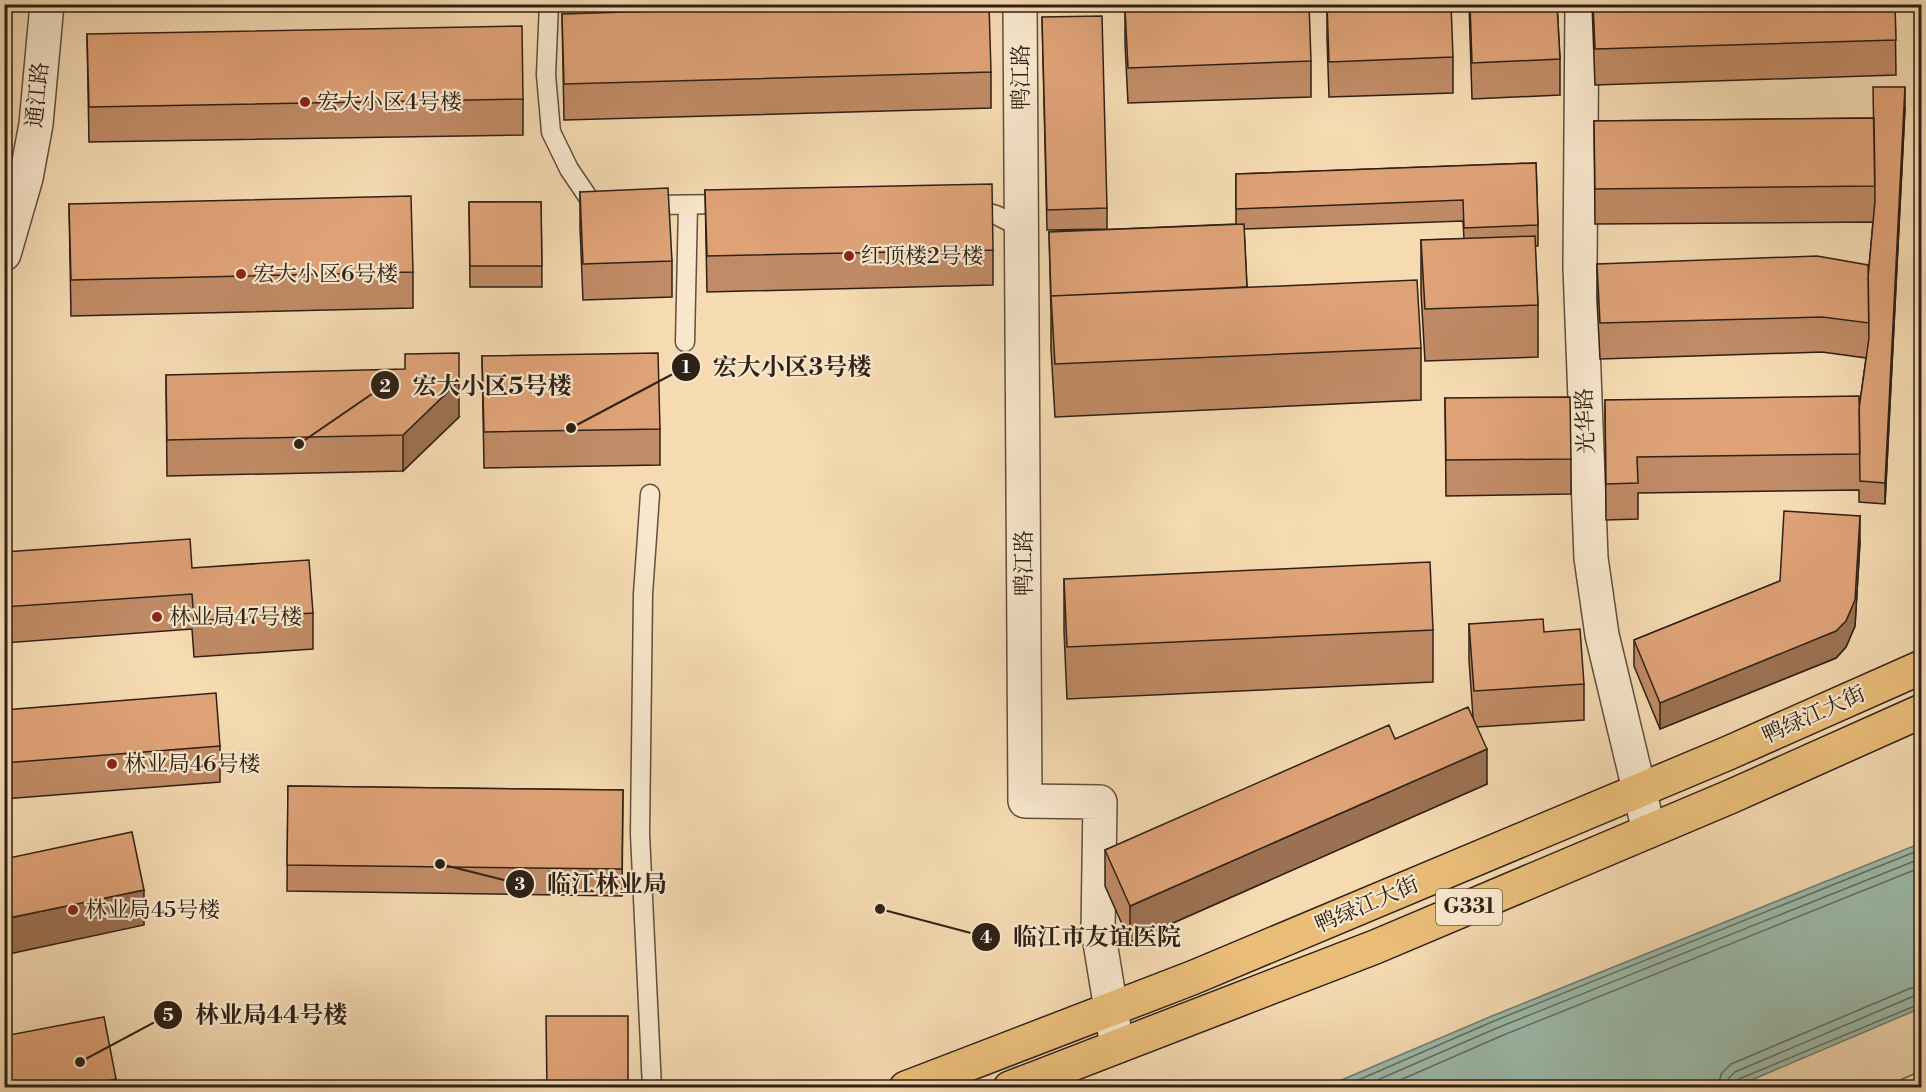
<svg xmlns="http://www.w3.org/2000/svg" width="1926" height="1092" font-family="'Libre Bodoni','Noto Serif SC',serif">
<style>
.water{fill:#9cbbab;stroke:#707d6f;stroke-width:1.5}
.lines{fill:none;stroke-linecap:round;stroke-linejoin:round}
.shore{stroke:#656e60;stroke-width:1.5}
.service-casing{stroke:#604f3c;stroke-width:21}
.minor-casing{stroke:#604f3c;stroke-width:36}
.trunk-casing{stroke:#2e2115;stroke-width:36}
.service{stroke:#f8e7cd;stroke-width:18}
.minor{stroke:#f8e7cd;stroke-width:33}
.trunk{stroke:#eabd79;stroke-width:33}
.wall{fill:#c08b66;stroke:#2e2115;stroke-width:1.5}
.shaded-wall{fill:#9c7153;stroke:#2e2115;stroke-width:1.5}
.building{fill:#dfa277;stroke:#2e2115;stroke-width:1.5}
.poi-dot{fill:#8f2418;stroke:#f8e7cd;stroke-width:2}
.labels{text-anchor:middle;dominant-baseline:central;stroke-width:4.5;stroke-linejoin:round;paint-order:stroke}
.shield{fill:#f8e7cd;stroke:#6b5c4c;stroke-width:1.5}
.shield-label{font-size:21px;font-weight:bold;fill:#2e2115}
.street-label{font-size:22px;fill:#2e2115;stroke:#f8e7cd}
.poi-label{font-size:22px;fill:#2e2115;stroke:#f8e7cd;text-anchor:start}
.leader{fill:none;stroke:#2e2115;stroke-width:2}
.callout-dot{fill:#2e2115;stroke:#f8e7cd;stroke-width:2}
.mark-label{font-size:18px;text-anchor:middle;font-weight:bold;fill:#fff}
.callout-label{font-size:24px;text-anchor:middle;font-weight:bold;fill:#2e2115;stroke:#f8e7cd;stroke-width:4.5;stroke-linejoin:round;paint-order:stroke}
</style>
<rect width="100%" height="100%" fill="#f5dab2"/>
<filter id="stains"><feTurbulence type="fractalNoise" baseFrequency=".00333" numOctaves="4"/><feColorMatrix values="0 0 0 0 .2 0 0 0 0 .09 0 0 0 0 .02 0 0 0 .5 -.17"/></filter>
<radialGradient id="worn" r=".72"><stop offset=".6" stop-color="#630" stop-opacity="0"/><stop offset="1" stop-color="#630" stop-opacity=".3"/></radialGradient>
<path class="water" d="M1921,843V1008L1735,1087H1325L1492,1016Z"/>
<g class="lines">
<path class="shore" d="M1340,1088L1494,1021L1922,849
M1359,1088L1497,1028L1922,858
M1382,1088L1501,1036L1922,867
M1718,1088L1721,1074L1731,1064L1911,988L1922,986
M1727,1088L1729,1078L1735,1072L1914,996L1922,995
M1735,1088V1082L1739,1079L1922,1003"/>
<defs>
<path id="service" d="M549,4L546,75L551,132L569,169L594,206H601
M646,205L730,204
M970,207L996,215L1022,228
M685,342L688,205
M650,494L643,594L640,834L652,1088
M1906,1088L1922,1081"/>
<path id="minor" d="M1020,4L1025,801L1100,802L1098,930L1117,1046
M1582,4L1580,267L1591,558L1602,635L1649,831
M4,254L26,178L36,124L47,4"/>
<path id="trunk" d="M906,1088L1192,978L1726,754L1922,667
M1010,1088L1375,947L1732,796L1922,711"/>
</defs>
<use href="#service" class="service-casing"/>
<use href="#minor" class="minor-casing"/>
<use href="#trunk" class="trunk-casing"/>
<use href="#service" class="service"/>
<use href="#minor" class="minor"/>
<use href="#trunk" class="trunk"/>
</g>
<path class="wall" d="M1327,4L1453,57V93L1329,97L1327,38Z
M1469,4H1557L1560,59V95L1472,99Z
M1592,4H1895L1896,75L1595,85Z
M1125,8L1311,61V97L1128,103L1125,44Z
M562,14L991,72V108L564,120Z
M1042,17L1107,208V229L1047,230Z
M87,34L523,99V135L89,142Z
M1905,108L1885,504L1859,502V490L1638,493V519L1606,520L1605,400L1859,409L1866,358L1822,352L1600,359L1597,300V264L1868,278L1873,222L1595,224L1594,121L1873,118Z
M1536,163L1538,225V246H1535L1538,305V357L1425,361L1421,293V240L1464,239L1463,221L1244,229L1247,287L1421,348V400L1055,417L1051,349V312L1049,232L1236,224V174Z
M705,190L993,250V285L707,292Z
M580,192L672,261V297L583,300L580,228Z
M469,202H541L542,287H470Z
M69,204L413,272V308L71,316Z
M482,356L660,429V465L484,468Z
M166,375L459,417L403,471L167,476Z
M1445,398L1571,459V494L1446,496Z
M1860,542L1855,626L1846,647L1836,658L1660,729L1634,666V640L1780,581Z
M4,552L192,568L313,613V649L194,657L192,629L4,643Z
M1064,579L1433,630V682L1067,699L1064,631Z
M1469,624L1544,632L1584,684V720L1477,727L1487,784L1130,942L1105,886V850L1395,739L1473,717L1469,660Z
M4,710L220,746V782L4,799Z
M288,786L623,790L622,896L287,891Z
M116,1079V1088H4Z"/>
<path class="shaded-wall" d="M1905,87V108L1885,504V483Z
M459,381V417L403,471V435Z
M1860,516V542L1855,626L1846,647L1836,658L1660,729V703Z
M1487,749V784L1130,942V906Z
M144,890V925L4,955V919Z"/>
<path class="building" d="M891,4H989L991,72L564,84L562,14Z
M1226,4H1309L1311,61L1128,68L1125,8Z
M1327,4H1451L1453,57L1329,62Z
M1470,4H1557L1560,59L1472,63Z
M1593,4H1895L1896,40L1595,49Z
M1102,16L1107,208L1047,210L1042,17Z
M522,26L523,99L89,107L87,34Z
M1873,87H1905L1885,483L1860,481L1859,409L1869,338L1868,278L1875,201Z
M1874,118L1875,186L1595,189L1594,121Z
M1536,163L1538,225L1464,228L1463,200L1236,209V174Z
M992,184L993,250L707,256L705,190Z
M668,188L672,261L583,264L580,192Z
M411,196L413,272L71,280L69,204Z
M469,202H541L542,266H470Z
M1244,224L1247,287L1051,296L1049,232Z
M1535,236L1538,305L1425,309L1421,240Z
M1817,256L1868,265L1869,323L1822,317L1600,323L1597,264Z
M1417,280L1421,348L1055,364L1051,296Z
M459,353V381L403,435L167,440L166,375L405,369V354Z
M658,353L660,429L484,432L482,356Z
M1859,396L1860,454L1637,457L1638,483L1606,484L1605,400Z
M1570,397L1571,459L1446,460L1445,398Z
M1784,511L1860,516L1855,600L1846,621L1836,631L1660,703L1634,640L1780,581Z
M190,539L192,568L309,560L313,613L194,621L192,594L4,607V552Z
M1430,562L1433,630L1067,647L1064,579Z
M1543,619L1544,632L1580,629L1584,684L1474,691L1469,624Z
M216,693L220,746L4,763V710Z
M1468,707L1487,749L1130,906L1105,850L1389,725L1395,739Z
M288,786L623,790L622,869L287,865Z
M132,832L144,890L4,919V859Z
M546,1016H628V1088H547Z
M104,1017L116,1079L74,1088H4V1036Z"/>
<g class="poi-dot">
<circle cx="305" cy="102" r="6"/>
<circle cx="849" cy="256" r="6"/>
<circle cx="241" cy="274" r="6"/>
<circle cx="157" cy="617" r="6"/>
<circle cx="112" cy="764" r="6"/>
<circle cx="73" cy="910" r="6"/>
</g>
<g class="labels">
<rect class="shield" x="1436" y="889" width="66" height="36" rx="4.5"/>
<g class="shield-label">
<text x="1469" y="907">G331</text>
</g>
<g class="street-label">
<text transform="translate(1021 77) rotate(-90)">鸭江路</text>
<text transform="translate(38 95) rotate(-84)">通江路</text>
<text transform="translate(1586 421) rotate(-92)">光华路</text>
<text transform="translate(1024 563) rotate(-90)">鸭江路</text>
<text transform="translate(1814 715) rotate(-24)">鸭绿江大街</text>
<text transform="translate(1367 905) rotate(-23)">鸭绿江大街</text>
</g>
<g class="poi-label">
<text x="317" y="102">宏大小区4号楼</text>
<text x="861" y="256">红顶楼2号楼</text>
<text x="253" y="274">宏大小区6号楼</text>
<text x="169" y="617">林业局47号楼</text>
<text x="124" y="764">林业局46号楼</text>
<text x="85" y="910">林业局45号楼</text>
</g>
</g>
<path class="leader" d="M571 428L686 367M299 444L385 385M440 864L520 884M880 909L986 937M80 1062L168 1015"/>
<g class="callout-dot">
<circle cx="571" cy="428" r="6"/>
<circle cx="299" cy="444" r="6"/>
<circle cx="440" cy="864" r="6"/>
<circle cx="880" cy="909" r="6"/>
<circle cx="80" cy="1062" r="6"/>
<circle cx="686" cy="367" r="15"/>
<circle cx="385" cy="385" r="15"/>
<circle cx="520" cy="884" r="15"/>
<circle cx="986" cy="937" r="15"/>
<circle cx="168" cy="1015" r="15"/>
</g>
<g class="mark-label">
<text x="686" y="373">1</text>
<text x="385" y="392">2</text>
<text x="520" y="890">3</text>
<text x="986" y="943">4</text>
<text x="168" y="1021">5</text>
</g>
<g class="callout-label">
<text x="792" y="375">宏大小区3号楼</text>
<text x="492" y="394">宏大小区5号楼</text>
<text x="607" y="892">临江林业局</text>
<text x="1097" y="945">临江市友谊医院</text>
<text x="271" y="1023">林业局44号楼</text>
</g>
<rect width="1926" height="1092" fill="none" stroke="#f5dab2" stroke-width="24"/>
<rect x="6" y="6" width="1914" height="1080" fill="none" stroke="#2e2115" stroke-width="3"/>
<rect x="12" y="12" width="1902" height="1068" fill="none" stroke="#2e2115" stroke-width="1.5"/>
<rect width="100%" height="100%" filter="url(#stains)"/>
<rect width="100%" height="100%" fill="url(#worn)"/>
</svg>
